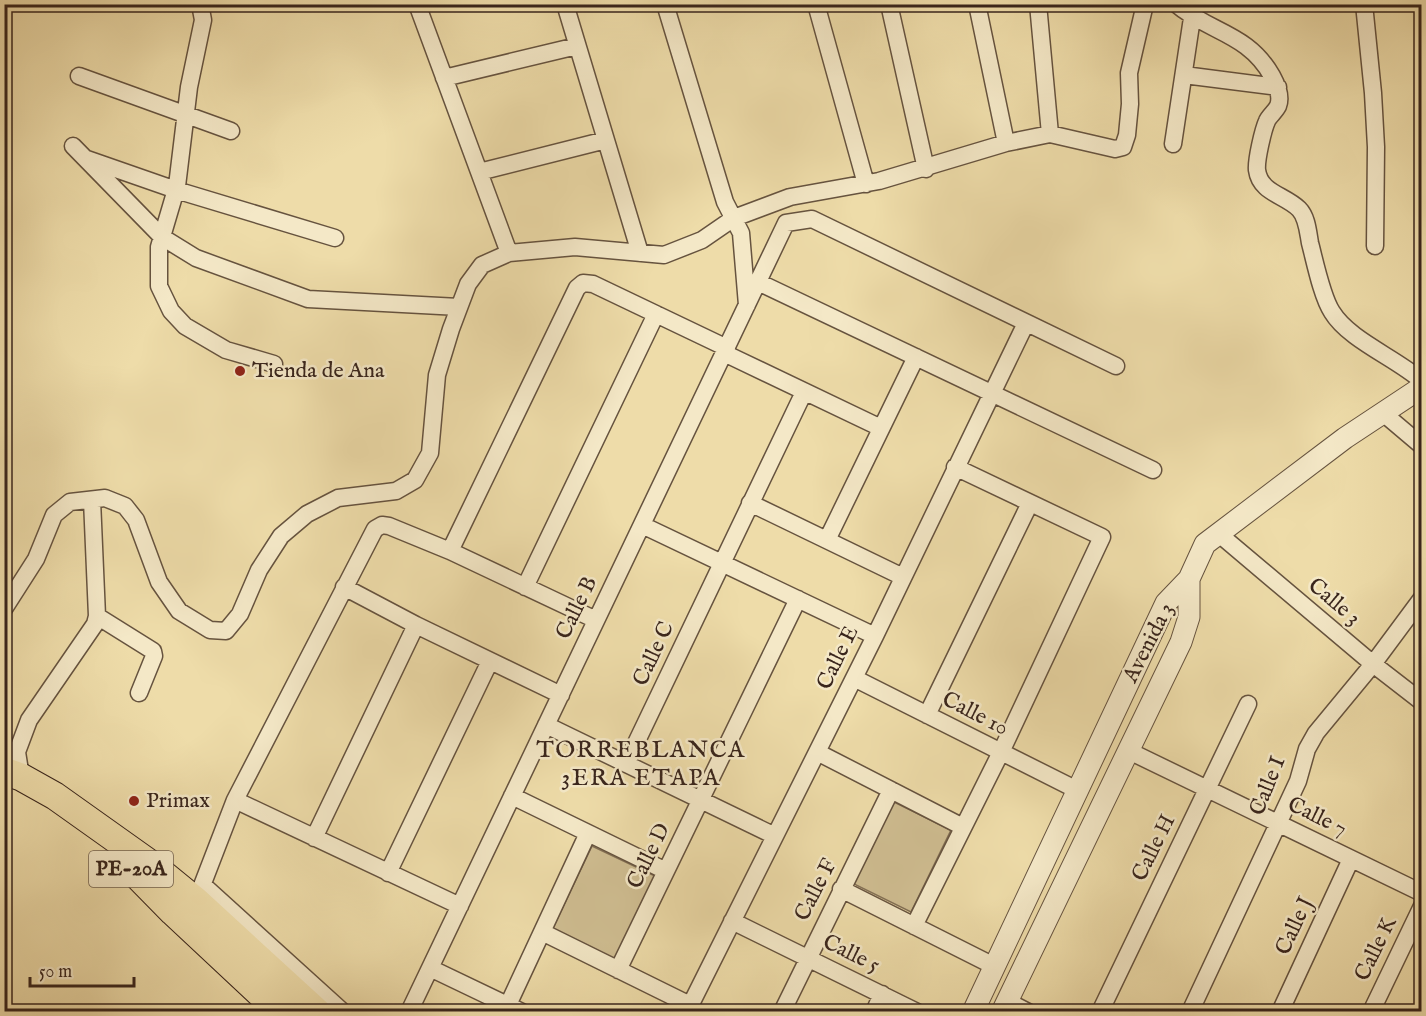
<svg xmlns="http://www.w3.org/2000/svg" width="1426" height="1016" font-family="'IM FELL English',serif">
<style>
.green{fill:#cfbd91;stroke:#847156;stroke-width:1.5}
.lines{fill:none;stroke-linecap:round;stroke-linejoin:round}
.minor-casing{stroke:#66533f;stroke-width:19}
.tertiary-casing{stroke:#66533f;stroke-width:23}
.trunk-casing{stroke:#39251c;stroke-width:29}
.minor{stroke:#f4e8c7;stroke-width:16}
.tertiary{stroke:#f4e8c7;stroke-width:21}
.trunk{stroke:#eedca9;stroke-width:27}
.poi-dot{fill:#8f2418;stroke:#f4e8c7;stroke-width:2}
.labels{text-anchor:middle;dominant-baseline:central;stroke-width:5;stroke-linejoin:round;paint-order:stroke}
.shield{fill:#f4e8c7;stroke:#71604f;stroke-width:1.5}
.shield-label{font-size:21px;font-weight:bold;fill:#39251c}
.poi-label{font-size:22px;fill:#39251c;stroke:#f4e8c7;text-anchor:start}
.street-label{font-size:22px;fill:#39251c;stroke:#f4e8c7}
.neighbourhood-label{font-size:24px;letter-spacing:1.5px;fill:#39251c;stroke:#f4e8c7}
</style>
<rect width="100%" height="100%" fill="#eedca9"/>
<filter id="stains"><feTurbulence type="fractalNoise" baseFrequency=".00333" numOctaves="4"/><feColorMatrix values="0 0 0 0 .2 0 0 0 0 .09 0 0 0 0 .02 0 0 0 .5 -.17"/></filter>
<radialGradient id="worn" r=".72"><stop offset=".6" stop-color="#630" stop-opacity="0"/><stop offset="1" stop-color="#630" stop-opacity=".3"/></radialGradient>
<path class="green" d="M894,802L951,830L911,912L854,884Z
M592,846L655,876L615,960L552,930Z"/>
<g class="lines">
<defs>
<path id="minor" d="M200,4L203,20L189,87L177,186L159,247V286L171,311L185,326L226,350L274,364
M417,4L509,253
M565,4L640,253
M665,4L725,202L741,233L747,305
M816,4L866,184
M889,4L926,169
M977,4L1006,143
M1038,4L1050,134
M1176,4C1210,33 1248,33 1272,76C1277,85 1282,96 1278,106C1275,112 1269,116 1267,121C1263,130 1256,160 1257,170C1260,193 1285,195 1299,209C1307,217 1308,232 1310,243C1315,262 1322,297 1332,312C1349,340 1396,358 1422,381
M1364,4L1373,93L1376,147L1375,246
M1184,75L1278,87
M79,76L231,131
M444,78L577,46
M1173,144L1192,18
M73,146L162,237L196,258L308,299L459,307
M87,159L176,190L335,238
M479,172L606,140
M758,282L1153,470
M724,353L881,428
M1383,413L1422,446
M750,503L903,577
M642,525L875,636
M1219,534L1373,664L1422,702
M827,540L916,357
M450,551L577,288L583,283L593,284L727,348
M344,587L416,625L561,695
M525,587L656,314
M4,609L36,559L54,515L70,502L105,498L125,506L136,520L159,582L179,611L210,630L226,631L240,614L259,570L281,536L307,514L338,498L396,491L415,480L430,453L437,375L451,329L468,284L482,265L509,253L575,247L664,255L702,240L734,218L790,197L879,181L1006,143L1050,134L1115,149L1123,147L1127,135L1130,104L1129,73L1145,4
M97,616L153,651L154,656L139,693
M854,678L1077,790
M927,715L1030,503
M546,725L775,836
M1129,751L1422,893
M817,752L963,827
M626,764L804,392
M21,777L17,752L29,720L95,624L97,616L92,500
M512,796L666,871
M235,800L460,906
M314,838L416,625
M388,873L490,661
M203,885L343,1012
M841,889L994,966
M193,909L235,800L375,529L382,525L389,526L450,551L596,620
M732,921L917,1012
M914,926L1001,752L1102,537L955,467
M542,932L690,1005
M430,968L522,1012
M618,970L798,599
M1007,1001L1028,1012
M508,1005L588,833
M409,1012L786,223L812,219L1116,366
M687,1012L875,636L1026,323
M782,1012L891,790
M874,1012L882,994
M1100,1012L1248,704
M1190,1012L1298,781L1307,749L1316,733L1373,664L1422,598
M1280,1012L1351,859
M1371,1012L1422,906"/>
<path id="tertiary" d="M973,1012L1166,603L1189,579L1205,544L1345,438L1422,387
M1002,1012L1181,642L1189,617V579"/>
<path id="trunk" d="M4,771L21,777L55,796L152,865L196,901L317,1012
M123,861L173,912L280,1012"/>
</defs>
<use href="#minor" class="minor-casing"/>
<use href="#tertiary" class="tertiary-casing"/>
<use href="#trunk" class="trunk-casing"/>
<use href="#minor" class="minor"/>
<use href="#tertiary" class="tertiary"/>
<use href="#trunk" class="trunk"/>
</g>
<g class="poi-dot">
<circle cx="240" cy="371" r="6"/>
<circle cx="134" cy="801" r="6"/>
</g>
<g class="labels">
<rect class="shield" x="89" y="851" width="84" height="36" rx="4.5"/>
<g class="shield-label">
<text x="131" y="869">PE-20A</text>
</g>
<g class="poi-label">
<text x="252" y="371">Tienda de Ana</text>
<text x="146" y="801">Primax</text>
</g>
<g class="street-label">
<text transform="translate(1334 602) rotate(40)">Calle 3</text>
<text transform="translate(577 608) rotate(-64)">Calle B</text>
<text transform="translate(1149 643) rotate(-63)">Avenida 3</text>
<text transform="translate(654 654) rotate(-65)">Calle C</text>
<text transform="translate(838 658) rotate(-64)">Calle E</text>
<text transform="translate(975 714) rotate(27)">Calle 10</text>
<text transform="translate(1268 786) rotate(-68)">Calle I</text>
<text transform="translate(1317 817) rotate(26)">Calle 7</text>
<text transform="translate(1154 848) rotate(-64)">Calle H</text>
<text transform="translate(649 856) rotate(-64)">Calle D</text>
<text transform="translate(816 890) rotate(-63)">Calle F</text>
<text transform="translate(1295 926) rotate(-65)">Calle J</text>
<text transform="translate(1376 949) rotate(-64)">Calle K</text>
<text transform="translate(851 954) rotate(26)">Calle 5</text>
</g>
<g class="neighbourhood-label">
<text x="641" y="750">TORREBLANCA<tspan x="641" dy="28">3ERA ETAPA</tspan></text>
</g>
</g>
<rect width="1426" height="1016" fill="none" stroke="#eedca9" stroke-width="24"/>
<rect x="6" y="6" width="1414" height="1004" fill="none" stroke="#39251c" stroke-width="3"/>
<rect x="12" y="12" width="1402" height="992" fill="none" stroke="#39251c" stroke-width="1.5"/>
<path d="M30 977v9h104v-9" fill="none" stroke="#39251c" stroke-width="3"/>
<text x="39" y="977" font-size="18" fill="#39251c" stroke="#f4e8c7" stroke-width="4.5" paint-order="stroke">50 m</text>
<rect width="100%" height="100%" filter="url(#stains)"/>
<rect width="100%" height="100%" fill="url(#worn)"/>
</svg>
